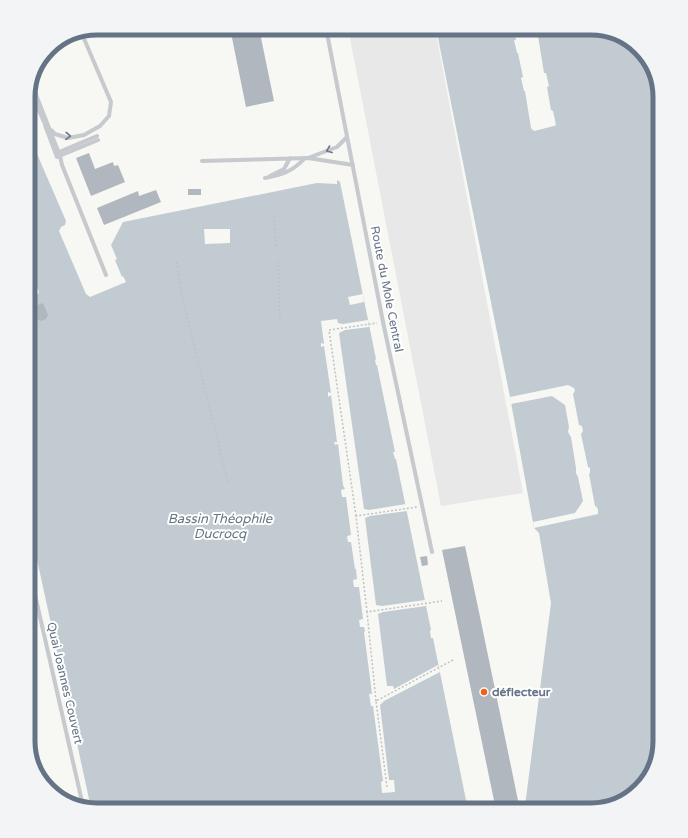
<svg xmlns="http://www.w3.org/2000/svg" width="688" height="838" font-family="'Varela Round',sans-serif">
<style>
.built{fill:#e7e8e7}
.water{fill:#c2cbd1}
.pier{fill:#f7f7f3}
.building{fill:#b1b7be}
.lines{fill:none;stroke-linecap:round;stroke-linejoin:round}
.path{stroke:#c0c1c4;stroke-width:1.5;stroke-dasharray:2 2;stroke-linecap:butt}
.service{stroke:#c6c9cd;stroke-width:4}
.oneway{stroke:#69778a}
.poi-dot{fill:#ed631d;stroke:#fff;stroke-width:1.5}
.labels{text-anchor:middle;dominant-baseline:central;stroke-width:4;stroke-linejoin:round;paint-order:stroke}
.street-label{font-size:12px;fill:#647386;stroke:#fff}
.poi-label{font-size:12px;font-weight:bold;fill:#647386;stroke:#fff;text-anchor:start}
.water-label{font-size:13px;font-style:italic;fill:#5f7683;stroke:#fff}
.rim{fill:none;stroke:#647386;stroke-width:5}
</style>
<rect width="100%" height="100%" fill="#f7f7f3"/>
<path class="built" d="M348,28H435L523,493L441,506Z"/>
<path class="water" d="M436,28H595L625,37L648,58L660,97V741L651,775L630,798L591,810H526L525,806L551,603L539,533L534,528L510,397Z
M28,133L66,221L65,225L61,227L59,231L86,294L90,297L126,282L123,276L122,277L115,260L117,259L111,245L123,222L317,183L337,184V180L340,182L376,359L375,360L376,365H377L395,452H393L395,459H396L431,630L430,631L431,638H433L468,810H97L91,808L28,518V297L38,294L39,292L28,266Z"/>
<path class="pier" d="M513,28H536L537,35L538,36L544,73H546L549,86L547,87L551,110L553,111L556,125L554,126L534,131L531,128L525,91H524L521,78L523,77L518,53H517L514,40H516Z
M204,229H230V243L205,244Z
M363,294L364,302L350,305L348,297Z
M337,319L338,323L343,324L368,320L369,327L345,330L339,333L364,509L369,510L406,504L407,511L370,516L365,518L376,605L382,606L425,600L426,606L383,612L378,614L387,686H393L394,689L438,665L440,672L384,701L380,705L389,780H394L395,792L382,793L381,782L383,781L373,706H371L369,694H372L364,632L365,631L364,627H360L359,620L363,619L359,587H354L353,580L357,579L356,569H355L351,542H348L347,536L351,535L346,497H342L341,490L345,489L343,485L338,444L335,445L334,442H337L331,395L328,397V392L331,393L324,346L321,347V343L324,344L321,321Z
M568,385L574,388L575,391L573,394L579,425L582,426L583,431L581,434L588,467L590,468V473L589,474L595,506L597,507L598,510V514L534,528L533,522L575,513L583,501L578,477L576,473V468L571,437L568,432L569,427L565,405L552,396L511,404L510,397Z"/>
<path class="building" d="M230,28H259L274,101L246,107Z
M89,153L95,169L113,162L114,166L118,165L125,182L91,196L76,158Z
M188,189H201V195H188Z
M156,190L161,202L104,225L97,208L138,191L139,196Z
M43,303L48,315L46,319L41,321L37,319L32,307Z
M465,546L479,612L520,810H496L442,550Z
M427,556L428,565L422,566L420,557Z"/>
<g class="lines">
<path class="path" d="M274,212L276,247
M278,261L280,320
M177,262L180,289L228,483
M356,516L329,330L377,323
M367,612L356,516L417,507
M376,701L367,612L442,601
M387,787L376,701L453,660"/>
<path class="service" d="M326,28L383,322L432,552
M31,82L60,156L62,165L106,275
M29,88L44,122
M45,125L57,157L98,140
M51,130L55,134L68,138L84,135L100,126L109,116L111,102L82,34
M59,152L97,136
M308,158L337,147L347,137
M202,161L308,158L353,165
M270,176L284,169L290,158
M265,178C282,175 293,171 305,158
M28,564L83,806"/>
</g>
<defs><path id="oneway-chevron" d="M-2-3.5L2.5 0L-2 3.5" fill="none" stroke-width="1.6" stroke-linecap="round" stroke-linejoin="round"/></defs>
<g class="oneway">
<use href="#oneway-chevron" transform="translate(68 136) rotate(3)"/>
<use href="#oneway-chevron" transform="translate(329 150) rotate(159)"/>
</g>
<circle class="poi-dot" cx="484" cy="692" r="4"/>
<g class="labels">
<g class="street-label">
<text transform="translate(387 289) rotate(79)">Route du Mole Central</text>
<text transform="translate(65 683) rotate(77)">Quai Joannes Couvert</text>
</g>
<g class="poi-label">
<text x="492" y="692">déflecteur</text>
</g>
<g class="water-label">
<text x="220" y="519">Bassin Théophile<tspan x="220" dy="15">Ducrocq</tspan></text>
</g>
</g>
<path d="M0 0H688V838H0ZM97 35H591A62 62 0 0 1 653 97V741A62 62 0 0 1 591 803H97A62 62 0 0 1 35 741V97A62 62 0 0 1 97 35Z" fill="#f3f4f5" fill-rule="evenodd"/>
<path class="rim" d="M97 35H591A62 62 0 0 1 653 97V741A62 62 0 0 1 591 803H97A62 62 0 0 1 35 741V97A62 62 0 0 1 97 35Z"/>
</svg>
